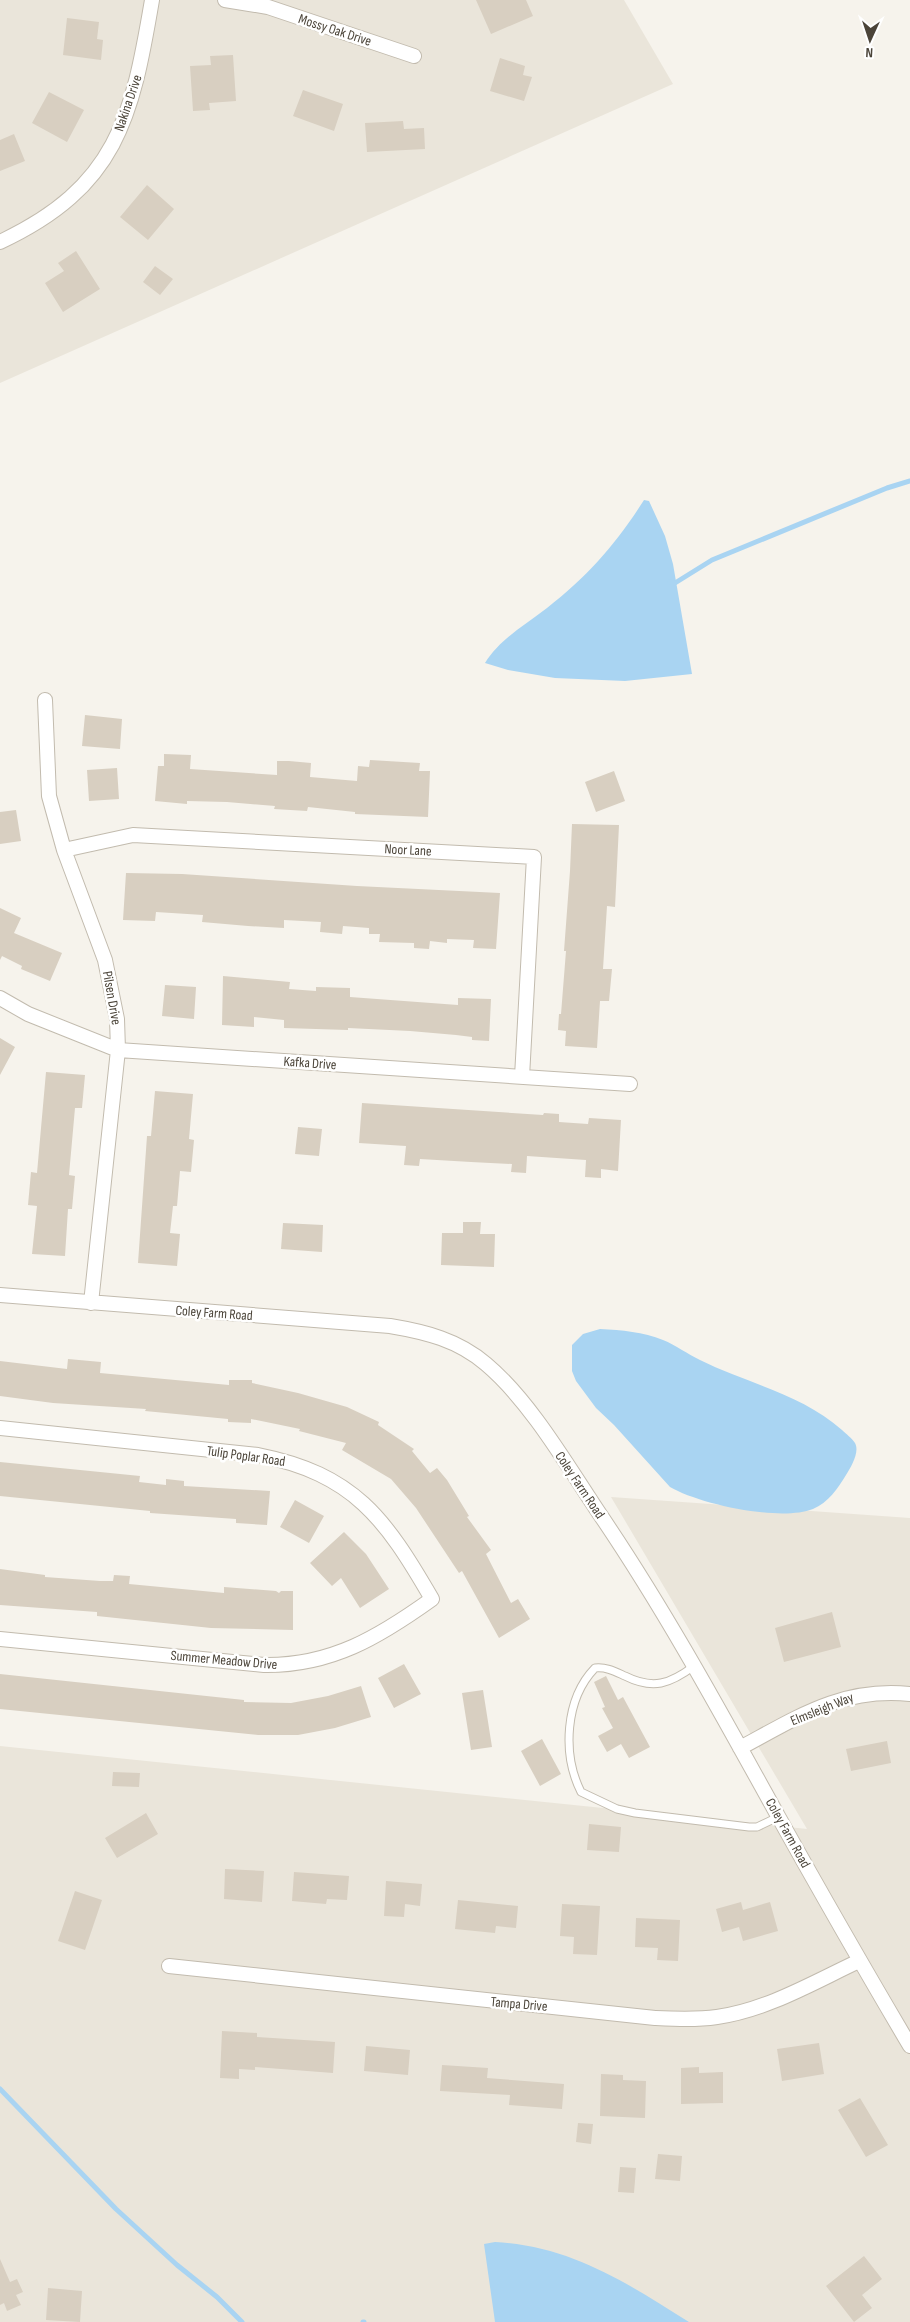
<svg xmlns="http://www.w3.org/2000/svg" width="910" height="2322" font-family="'Sofia Sans Condensed',sans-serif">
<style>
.residential{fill:#eae5da}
.water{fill:#a9d4f2}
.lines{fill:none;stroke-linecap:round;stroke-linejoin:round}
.stream{stroke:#a9d4f2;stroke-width:5}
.building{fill:#d8cfc1}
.lane-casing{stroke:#c2bbae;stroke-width:9}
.street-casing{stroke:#c2bbae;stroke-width:16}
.lane{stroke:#fff;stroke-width:7}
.street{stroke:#fff;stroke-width:14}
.labels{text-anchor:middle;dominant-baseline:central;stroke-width:5;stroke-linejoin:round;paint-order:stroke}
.street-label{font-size:14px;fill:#4b4439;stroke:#fff}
</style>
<rect width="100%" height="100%" fill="#f6f3ec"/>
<path class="residential" d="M0,0H624L673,84L0,383Z
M611,1497L910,1518V2322H0V1746L807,1829Z"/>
<path class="water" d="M644,500L649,501L665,536L673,564L692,674L625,681L555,678L508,670L485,663C501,638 524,626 547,608C588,576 616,544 644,500Z
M600,1329C622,1330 643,1332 663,1340C676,1345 687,1354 700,1360C746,1383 802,1394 842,1430C846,1434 852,1438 855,1443C860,1452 851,1467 846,1475C838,1488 828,1503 813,1509C780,1522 699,1504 670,1487L614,1425L596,1408L576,1381L572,1371V1345L583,1334Z
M495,2242C571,2246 627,2283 689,2322H495L484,2244Z"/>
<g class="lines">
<path class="stream" d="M670,582L675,583L712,560L887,488L910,481
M0,2089L116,2209L177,2265L217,2297L242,2322
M363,2322H364"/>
</g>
<path class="building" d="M476,0H526L533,16L491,34Z
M67,18L99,22L97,39L103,40L101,60L63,55Z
M233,55L236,101L209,103L210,110L193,111L190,66L211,65L210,56Z
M500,58L525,66L523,75L532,77L524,101L490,91Z
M303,90L343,104L334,131L293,116Z
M49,92L84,110L67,142L32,123Z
M403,121L404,129L424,128L425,149L367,152L365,123Z
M14,134L25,161L0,171V140Z
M147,185L174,209L148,240L120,217Z
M76,251L100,289L63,312L45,283L64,271L58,263Z
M155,266L173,279L160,295L143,282Z
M85,715L122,719L120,749L82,746Z
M164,754L191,755L190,769L277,775V761H289L311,763L310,777L357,781L358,766L369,767L370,760L420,763L419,771H430L428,817L355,814V812L308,807L307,811L274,809L275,806L227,802L187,801V804L155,801L158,766H164Z
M117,768L119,799L89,801L87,770Z
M614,771L625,801L596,812L585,782Z
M16,810L21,841L0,844V812Z
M572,824L619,825L615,907L607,906L603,969H612L609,1001H600L597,1048L565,1046L566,1031L558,1030L559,1014H561L566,951H564L570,871Z
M126,873L182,874L357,886L500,893L496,949L473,948L474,940L447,939V943L430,941L429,949L414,948V943L379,942L380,934H369V928L343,926L342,934L320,932L321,922L284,920V928L248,926L202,922L203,915L156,912L155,921L123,920Z
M0,908L21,918L14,933L62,953L50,981L21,969L22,966L2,956L0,960Z
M223,976L290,982L289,989L316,991V987L350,988V997L458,1005V998L491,999L489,1041L472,1040V1037L456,1035L410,1031L348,1028V1030L284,1028V1020L254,1017V1027L222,1025Z
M165,985L196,987L194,1019L162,1016Z
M0,1038L15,1047L0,1075Z
M46,1072L85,1075L82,1108H75L69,1175L75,1176L72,1209H68L65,1256L32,1254L37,1206L28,1205L31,1172L37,1173Z
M155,1091L193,1094L189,1139L194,1140L191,1172L180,1171L177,1206H173L170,1233L180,1234L177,1266L138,1263L147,1136H151Z
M362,1103L543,1115L544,1113L559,1114V1122L588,1124L589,1118L621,1120L618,1171L601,1169V1178L585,1177L586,1160L527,1156L526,1173L511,1172L512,1164L471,1162L420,1159L419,1166L404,1165L406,1146L359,1143Z
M298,1127L322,1129L319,1156L295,1154Z
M463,1222H481L480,1234H495L494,1267L441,1265L442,1233H463Z
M283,1223L323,1225L322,1252L281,1249Z
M68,1359L101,1362L100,1373L229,1385V1380H252V1383L298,1393L347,1407L379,1422L378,1425L414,1449L412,1451L430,1473L437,1468L447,1480L469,1516L467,1517L491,1550L486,1554L511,1603L518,1599L530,1619L499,1638L462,1571L459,1573L416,1508L391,1479L342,1450L346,1443L299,1431L300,1429L251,1419V1423L228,1422V1419L145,1411L146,1409L53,1403L0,1396V1361L67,1369Z
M0,1462L140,1476L139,1482L166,1485V1479L184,1481V1486L270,1491L267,1525L236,1523V1519L150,1513V1511L0,1496Z
M295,1500L324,1516L309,1543L280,1527Z
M344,1532L366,1554L389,1589L360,1608L341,1578L332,1586L310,1563Z
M0,1569L45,1575V1577L100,1581H113L114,1575L130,1576L129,1584L224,1593V1587L276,1591L279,1593L281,1591H293V1630L211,1628L97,1616V1612L0,1605Z
M832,1612L841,1647L784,1662L775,1628Z
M404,1664L421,1694L394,1708L378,1678Z
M0,1674L244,1700V1702L291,1703L328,1696L361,1686L371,1717L335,1728L298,1735H258L0,1709Z
M606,1676L618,1700L623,1697L650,1747L629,1758L621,1744L607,1752L598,1736L613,1728L602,1708L605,1707L594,1682Z
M483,1690L492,1747L471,1750L462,1693Z
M542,1739L561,1774L540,1786L521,1751Z
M887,1741L891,1763L851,1771L846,1749Z
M113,1772L140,1773L139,1787L112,1786Z
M146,1813L158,1834L117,1858L105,1838Z
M589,1824L621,1827L619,1852L587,1850Z
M225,1869L264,1871L262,1902L224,1899Z
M294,1872L349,1876L347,1900L327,1899L326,1904L292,1901Z
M386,1881L422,1884L420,1906L405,1904L404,1917L384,1916Z
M75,1891L102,1900L85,1950L58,1941Z
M458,1900L518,1906L516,1928L496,1926L495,1933L455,1929Z
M741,1902L743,1910L770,1902L778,1931L743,1941L739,1927L722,1932L716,1909Z
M562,1904L600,1906L597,1955L573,1954L574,1937L560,1936Z
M636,1918L680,1920L678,1961L657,1960L658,1948L635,1947Z
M222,2031L257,2033V2037L335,2042L333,2073L255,2067V2070L239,2069V2079L220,2078Z
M819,2043L824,2074L782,2081L777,2049Z
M366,2046L410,2050L408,2075L364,2071Z
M442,2065L488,2068L487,2078L564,2084L562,2109L509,2105L510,2095L440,2091Z
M699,2067V2073L723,2072V2103L681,2104V2068Z
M601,2074L623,2075V2080L646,2081L645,2118L600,2116Z
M860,2098L888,2145L866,2157L838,2110Z
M578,2123L593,2124L591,2144L576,2142Z
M658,2154L682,2156L680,2181L655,2179Z
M620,2167L636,2168L634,2193L618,2192Z
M864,2256L882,2279L862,2295L872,2308L854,2322L826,2286Z
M0,2259L10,2282L17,2279L23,2292L16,2295L21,2305L7,2311L4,2303L0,2305Z
M48,2288L82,2291L80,2322L46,2320Z"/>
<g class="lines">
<defs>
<path id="lane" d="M694,1666C670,1684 653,1690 625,1676C614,1671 607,1667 595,1668C565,1699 562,1754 581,1792L617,1809L635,1813L749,1827H757L778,1817"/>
<path id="street" d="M225,0L268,7L414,56
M0,242C117,187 132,118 152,0
M45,700L49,796L64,850L105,960L117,1019L118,1050L91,1303
M64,850L133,835L534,857L522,1077
M0,998L28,1014L118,1050L630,1084
M0,1295L390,1326C426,1332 458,1340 486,1364C530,1401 567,1465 599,1513C665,1610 721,1713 778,1816C821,1893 865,1970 910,2046
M0,1428L258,1455C354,1474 385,1518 432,1599C379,1637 331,1666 264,1665L0,1639
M740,1748C798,1717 842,1687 910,1694
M169,1966L655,2018C676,2019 696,2020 717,2017C767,2010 814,1982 859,1961"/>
</defs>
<use href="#lane" class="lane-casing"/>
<use href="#street" class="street-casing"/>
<use href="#lane" class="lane"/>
<use href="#street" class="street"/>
</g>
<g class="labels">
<g class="street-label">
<text transform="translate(335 30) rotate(18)">Mossy Oak Drive</text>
<text transform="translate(128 103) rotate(-71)">Nakina Drive</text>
<text transform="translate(408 850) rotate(3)">Noor Lane</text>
<text transform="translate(112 998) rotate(80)">Pilsen Drive</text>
<text transform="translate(310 1063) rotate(4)">Kafka Drive</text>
<text transform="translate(214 1313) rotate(4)">Coley Farm Road</text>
<text transform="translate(246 1456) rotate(8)">Tulip Poplar Road</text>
<text transform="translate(580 1485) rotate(56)">Coley Farm Road</text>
<text transform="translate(224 1660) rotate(5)">Summer Meadow Drive</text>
<text transform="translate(822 1709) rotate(-22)">Elmsleigh Way</text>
<text transform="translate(788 1833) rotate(61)">Coley Farm Road</text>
<text transform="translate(519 2004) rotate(5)">Tampa Drive</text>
</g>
</g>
<g transform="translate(870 40) rotate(183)" stroke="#ffffff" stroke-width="4" paint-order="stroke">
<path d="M0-4L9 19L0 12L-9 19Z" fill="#4b4439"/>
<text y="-8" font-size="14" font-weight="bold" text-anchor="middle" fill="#4b4439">N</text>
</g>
</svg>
